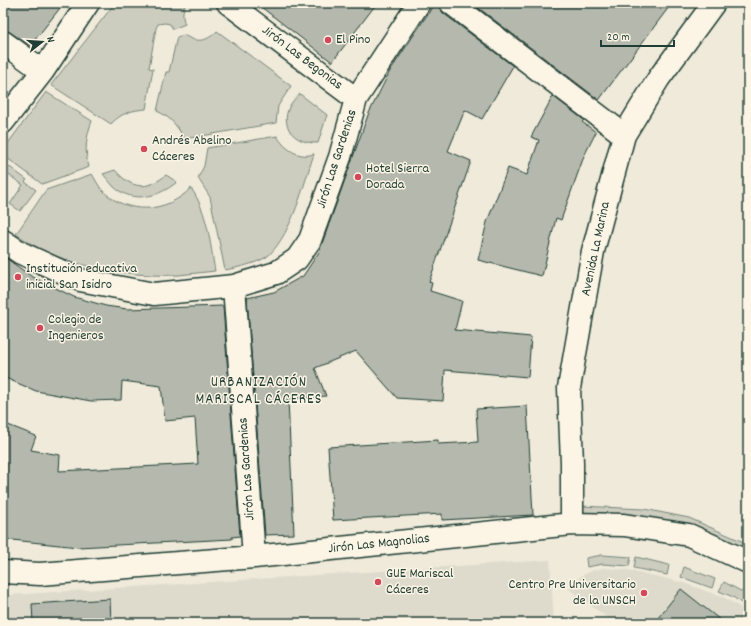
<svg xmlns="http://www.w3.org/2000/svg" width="751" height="626" font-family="Dekko,sans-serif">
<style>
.built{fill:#dedbcc}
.green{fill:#cccdbf;stroke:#76857a}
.building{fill:#b5b9ad;stroke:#1f3d34}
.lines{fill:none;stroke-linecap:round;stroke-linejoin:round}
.minor-casing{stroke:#1f3d34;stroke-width:25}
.minor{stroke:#fcf5e5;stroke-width:22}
.poi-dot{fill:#d1495b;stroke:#fcf5e5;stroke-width:1.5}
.labels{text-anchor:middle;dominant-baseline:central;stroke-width:3;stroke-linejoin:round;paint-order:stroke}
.poi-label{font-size:14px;fill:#1f3d34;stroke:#fcf5e5;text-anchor:start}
.street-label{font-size:14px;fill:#1f3d34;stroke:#fcf5e5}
.neighbourhood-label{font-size:15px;letter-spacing:1px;fill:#1f3d34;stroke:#fcf5e5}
</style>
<rect width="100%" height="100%" fill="#efeada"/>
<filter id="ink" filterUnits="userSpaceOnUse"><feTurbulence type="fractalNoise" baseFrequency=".025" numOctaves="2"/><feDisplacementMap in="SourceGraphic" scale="8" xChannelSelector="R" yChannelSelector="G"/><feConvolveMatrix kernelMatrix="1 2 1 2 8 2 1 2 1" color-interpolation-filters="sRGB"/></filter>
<g filter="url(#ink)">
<path class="built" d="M550,560L554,623H3V605L9,595Z
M604,568L627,570L681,582L725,598L748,612V623H614L569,589L580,577L593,570Z"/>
<path class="green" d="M115,3H184L186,4C182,11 182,17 185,24L173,29L170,24L165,23L158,24L156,28L149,68L153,69L146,109C132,110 121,113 111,124L51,85Z
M217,31L291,86L278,106L276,123L184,139C178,126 170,117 157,111L166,72H169L177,37L184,35C196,43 207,42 217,31Z
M46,92L92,121C86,137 84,151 89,167L42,184L3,155V150Z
M300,94L327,115L318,143C286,144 275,114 300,94Z
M277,136C285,149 298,159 314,154C303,186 293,231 269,255C260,263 236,268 225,270L210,197L198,178L204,166L207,148Z
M7,165L27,180L25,182L36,190L20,211L10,204L23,185L3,171Z
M115,170C131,189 147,191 166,175L177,182C159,197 133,204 114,187C110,183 107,178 103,174Z
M92,174C95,179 98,185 102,190C127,216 167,213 191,188C208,213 210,243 215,271C203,272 191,274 179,275C134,277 79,269 39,248C31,244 24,239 16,234L46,190Z
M580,506L644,509L689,518L748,544V554L579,515Z
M602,555L631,557L629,566L603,564L587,567L586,558Z
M636,557L669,565L667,575L634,568Z
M684,567L715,579L712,588L681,577Z
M724,582L748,595V608L733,597L719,591Z"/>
<path class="building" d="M3,3H64L30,46L10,32L3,30Z
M256,3H377L332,62Z
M435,3H439L440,8L443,13L513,66L482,119L465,110L448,151L471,161L429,282L432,283L430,291L462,301L455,330L531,337L528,377L445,370L443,401L397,398L356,351L315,368L326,396L288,399L294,534L265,535L247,298L274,292L303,276L319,252L368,115L390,71Z
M472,3H672L599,100Z
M553,96L584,120L582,122L596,132L584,156L561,220L556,218L542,276L478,260L487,222L508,168L527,175L539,140L531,137Z
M3,256L31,276L74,297L106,306L127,309L223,306L240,536L232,537V539L78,547L3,539V423L36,436L31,450L60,455L59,471L198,464L195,418L165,421L161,386L122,381L121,400L91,401L36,391L3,377Z
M527,406L533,515L442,520V514L333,520L328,447L438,440V444L478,442L476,409Z
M681,589L724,623H654Z
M110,599L111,623H33L32,604Z"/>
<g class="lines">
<defs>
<path id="minor" d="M228,3L356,99
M451,3L624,135
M3,42L43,71
M3,122L43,71L88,3
M3,241L21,253L80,280L154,294L234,286L276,273L297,259L310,240L340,157L356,99L419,3
M234,286L254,557
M572,524V463L569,388L593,251L624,135L659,78L714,3
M3,572L40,574L254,557L572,524L624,525L689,535L748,562"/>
</defs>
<use href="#minor" class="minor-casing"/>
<use href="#minor" class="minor"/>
</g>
</g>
<g class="poi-dot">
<circle cx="328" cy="40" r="4"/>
<circle cx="144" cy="149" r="4"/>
<circle cx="358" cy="177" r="4"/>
<circle cx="18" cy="277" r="4"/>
<circle cx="40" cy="328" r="4"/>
<circle cx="378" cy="582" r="4"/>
<circle cx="644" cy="593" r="4"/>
</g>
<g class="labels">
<g class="poi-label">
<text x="336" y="40">El Pino</text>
<text x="152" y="141">Andrés Abelino<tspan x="152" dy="16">Cáceres</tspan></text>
<text x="366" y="169">Hotel Sierra<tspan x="366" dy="16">Dorada</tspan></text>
<text x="26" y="269">Institución educativa<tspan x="26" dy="16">inicial San Isidro</tspan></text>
<text x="48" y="320">Colegio de<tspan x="48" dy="16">Ingenieros</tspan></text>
<text x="386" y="574">GUE Mariscal<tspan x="386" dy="16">Cáceres</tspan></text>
<text x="636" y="585" text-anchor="end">Centro Pre Universitario<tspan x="636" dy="16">de la UNSCH</tspan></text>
</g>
<g class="street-label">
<text transform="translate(302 58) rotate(37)">Jirón Las Begonias</text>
<text transform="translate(337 159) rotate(-72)">Jirón Las Gardenias</text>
<text transform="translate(596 249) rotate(-78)">Avenida La Marina</text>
<text transform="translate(247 469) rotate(-94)">Jirón Las Gardenias</text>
<text transform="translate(379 544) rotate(-6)">Jirón Las Magnolias</text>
</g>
<g class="neighbourhood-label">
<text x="259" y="383">URBANIZACIÓN<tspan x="259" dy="17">MARISCAL CÁCERES</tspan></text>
</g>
</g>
<rect width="751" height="626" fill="none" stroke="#fcf5e5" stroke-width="16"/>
<rect x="8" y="8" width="735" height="610" fill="none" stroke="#1f3d34" stroke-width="1.5" filter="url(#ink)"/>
<g transform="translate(42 42) rotate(73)" stroke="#fcf5e5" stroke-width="3" paint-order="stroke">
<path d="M0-3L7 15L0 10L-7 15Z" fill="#1f3d34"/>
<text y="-6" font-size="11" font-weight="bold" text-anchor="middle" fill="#1f3d34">N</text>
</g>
<path d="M601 40v6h73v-6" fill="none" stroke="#1f3d34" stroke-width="2"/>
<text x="607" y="40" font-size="12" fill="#1f3d34" stroke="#fcf5e5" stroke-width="3" paint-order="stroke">20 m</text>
</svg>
